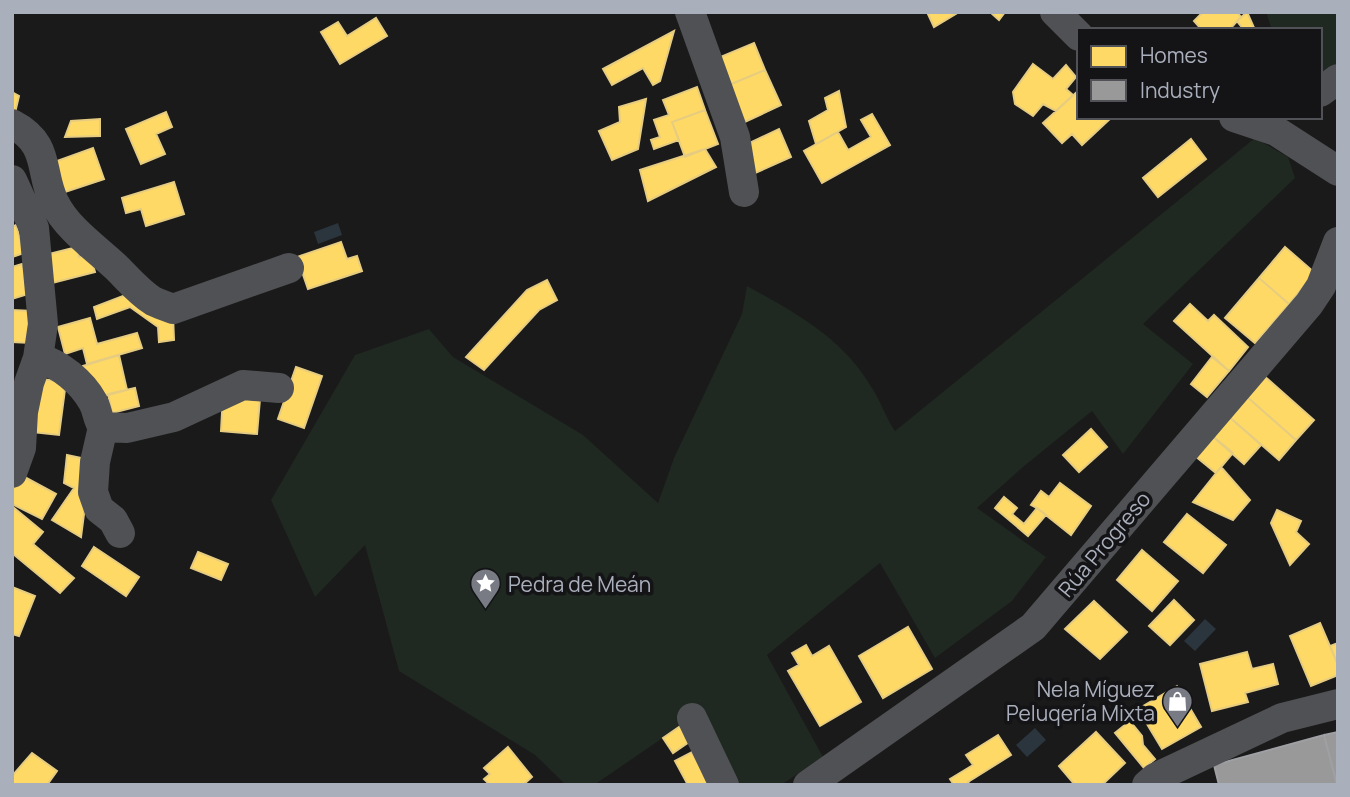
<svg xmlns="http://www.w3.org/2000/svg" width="1350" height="797" font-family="Manrope,sans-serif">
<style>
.green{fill:#1f2821}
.water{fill:#2b353d}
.homes{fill:#ffd966;stroke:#e6cc80;stroke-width:2}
.industry{fill:#999;stroke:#9ea0a4;stroke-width:2}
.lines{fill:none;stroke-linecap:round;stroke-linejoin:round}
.minor{stroke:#505154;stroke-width:30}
.labels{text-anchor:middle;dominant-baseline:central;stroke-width:7;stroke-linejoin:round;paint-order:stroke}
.street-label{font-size:21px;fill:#aaafbc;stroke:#141416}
.poi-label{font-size:21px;fill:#aaafbc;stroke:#141416;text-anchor:start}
</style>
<rect width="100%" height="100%" fill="#1a1a1a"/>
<path class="green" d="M1266,12H1338V79L1320,92V30H1272Z
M1255,138L1288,157L1295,178L1143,324L1193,364L1123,454L1092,411L1023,467L977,508L1046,557L1012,601L935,658L880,563L767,655L823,757L781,785H731L692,718L594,785H566L535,755L399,671L365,545L315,597L271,500L355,355L429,329L453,357L583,435L658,503L674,458L742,314L747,286C796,313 843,338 872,388C881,402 886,418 895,431Z"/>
<path class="water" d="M338,223L342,235L318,244L314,232Z
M1205,619L1216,629L1195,651L1184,641Z
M1035,728L1046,740L1027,757L1016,745Z"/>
<path class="homes" d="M927,12H959L934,27Z
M990,12H1005L999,20Z
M1203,12H1237L1241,17L1229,30H1202L1194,21Z
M1247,12L1255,30H1244L1237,21Z
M376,18L387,36L340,64L321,32L338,22L347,36Z
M674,31L660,81L653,85L643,68L612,85L603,69Z
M754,43L765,70L729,85L718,58Z
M1033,64L1053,79L1066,65L1076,77L1066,89L1073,95L1056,111L1043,104L1033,116L1015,104L1013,92Z
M765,70L781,105L745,122L729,85Z
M697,87L705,110L672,122L679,140L654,149L651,140L660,137L654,120L669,115L663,100Z
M1079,90V117H1112L1082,145L1072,134L1062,143L1043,123Z
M839,91L846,127L816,144L809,121L828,110L825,98Z
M12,92L19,96L14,117L12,115Z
M646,99L638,149L612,160L599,131L620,122L619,107Z
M705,110L718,144L685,157L672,122Z
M166,112L172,127L156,134L165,154L141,164L126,129Z
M872,114L890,145L822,183L804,151L838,132L848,150L871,137L861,120Z
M100,119V136L65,137L71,121Z
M779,129L791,157L753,174L741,147Z
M1191,139L1206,159L1158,197L1143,178Z
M93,148L104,179L65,192L54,162Z
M705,149L716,167L648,201L640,170Z
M174,182L184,214L146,226L141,209L126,213L122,198Z
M16,225L24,253L12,257V227Z
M341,242L347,259L357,256L362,271L308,289L297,257Z
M77,247L79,257L90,254L95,272L52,283L45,255Z
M1285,247L1315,273L1289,304L1259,278Z
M22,264L31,293L12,299V267Z
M1259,278L1289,304L1255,343L1225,318Z
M547,280L557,300L539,310L484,370L466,357L527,290Z
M128,294L173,315L174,340L159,342L158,327L130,307L97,319L94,307Z
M1190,304L1208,321L1214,315L1248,347L1229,371L1174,321Z
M12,310L33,311L31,343L12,342Z
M90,318L97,344L137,333L142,348L87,364L83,348L65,354L58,327Z
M119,355L127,390L96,398L89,389L83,366Z
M1212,357L1229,371L1207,397L1191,384Z
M296,367L322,376L304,428L278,419Z
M1263,375L1314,420L1296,440L1245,395Z
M40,379L66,382L59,435L33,432Z
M135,388L139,406L112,413L108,394Z
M223,395L260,399L257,434L221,431Z
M1245,395L1296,440L1279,460L1227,415Z
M1227,415L1261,445L1244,464L1211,435Z
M1091,429L1107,447L1079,472L1063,455Z
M1211,435L1233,453L1216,473L1194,455Z
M67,455L91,460L81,537L52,520L74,488L64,483Z
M1221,467L1250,500L1233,520L1193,502Z
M19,474L56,494L42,519L12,504V486Z
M1060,483L1091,506L1071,535L1037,508L1031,505L1041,491L1049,497Z
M1004,497L1017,508L1012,514L1024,524L1037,508L1046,515L1028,536L995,508Z
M13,507L43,532L33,544L74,578L60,593L12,553Z
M1277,510L1301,521L1296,532L1309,544L1290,565L1271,523Z
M1187,514L1226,545L1203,573L1164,542Z
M94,547L139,577L126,596L82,566Z
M1142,550L1178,581L1152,611L1117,580Z
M198,552L228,564L221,580L191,568Z
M12,587L35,596L19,636L12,634Z
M1174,600L1194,620L1170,645L1149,626Z
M1094,601L1127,632L1100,659L1065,629Z
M1320,623L1338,665V675L1311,686L1290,636Z
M908,627L932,669L883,698L859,656Z
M1338,643V665L1330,646Z
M806,645L812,656L829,646L861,702L820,726L788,671L799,665L792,653Z
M1247,652L1252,669L1273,664L1278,684L1245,693L1248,702L1212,711L1200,664Z
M1177,686L1201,727L1162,749L1138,709Z
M1130,721L1142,736L1143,745L1155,759L1144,768L1115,733Z
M682,725L692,740L673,753L663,738Z
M1096,732L1125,763L1102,785H1075L1059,766Z
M998,735L1011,755L968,782L970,785H954L950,779L973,765L966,755Z
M508,747L532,777L523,785H490L484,779L490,774L484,768Z
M692,752L710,785H688L675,761Z
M32,753L57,771L47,785H12V776Z"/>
<path class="industry" d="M1338,732V785H1337L1324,735Z
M1324,735L1337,785H1219L1214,765Z"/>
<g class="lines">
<path class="minor" d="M690,12L735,137L744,192
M1055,12L1079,36
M1320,92L1338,79
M1234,117L1276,131L1338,171
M12,124C51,144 39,171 54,202C67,229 96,248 117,268C129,280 139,292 153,301C159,304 166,306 173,309L289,268
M12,180L34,228L43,324L38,358L29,383L23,412L21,448L12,473
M38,358C60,364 82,382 93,402C98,411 97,419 103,427L127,428L174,417L243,385L279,388
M103,427L95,462L93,492L99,509L113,520L120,533
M692,718L724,785
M808,785L1033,627L1309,304L1321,286L1338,242
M1147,785L1155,778L1282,718L1338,704"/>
</g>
<defs>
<symbol id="sight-pin" viewBox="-11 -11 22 30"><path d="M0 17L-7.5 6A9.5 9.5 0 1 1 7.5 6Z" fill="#787b83" stroke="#141416"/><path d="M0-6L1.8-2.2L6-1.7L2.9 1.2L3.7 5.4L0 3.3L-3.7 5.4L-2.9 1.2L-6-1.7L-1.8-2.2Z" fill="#fff"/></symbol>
<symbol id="shop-pin" viewBox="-11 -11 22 30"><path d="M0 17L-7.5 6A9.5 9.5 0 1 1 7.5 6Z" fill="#787b83" stroke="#141416"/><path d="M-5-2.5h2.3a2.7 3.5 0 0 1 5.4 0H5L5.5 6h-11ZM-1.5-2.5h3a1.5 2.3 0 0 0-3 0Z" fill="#fff"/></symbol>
</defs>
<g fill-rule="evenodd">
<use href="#sight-pin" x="468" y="566" width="35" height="47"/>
<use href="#shop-pin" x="1160" y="684" width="35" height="47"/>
</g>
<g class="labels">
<g class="street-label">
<text transform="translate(1104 544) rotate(-50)">Rúa Progreso</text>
</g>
<g class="poi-label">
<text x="508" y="584">Pedra de Meán</text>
<text x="1155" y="689" text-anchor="end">Nela Míguez<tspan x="1155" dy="24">Peluqería Mixta</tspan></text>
</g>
</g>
<rect width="1350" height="797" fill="none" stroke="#aaafbc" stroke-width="28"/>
<rect x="1077" y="28" width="245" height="91" fill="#141416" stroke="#505258" stroke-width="2"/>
<rect x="1091" y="46" width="35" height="21" fill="#ffd966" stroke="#505258" stroke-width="2"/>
<text x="1140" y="63" font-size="21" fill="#aaafbc">Homes</text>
<rect x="1091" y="80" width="35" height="21" fill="#999999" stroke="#505258" stroke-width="2"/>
<text x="1140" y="98" font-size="21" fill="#aaafbc">Industry</text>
</svg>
